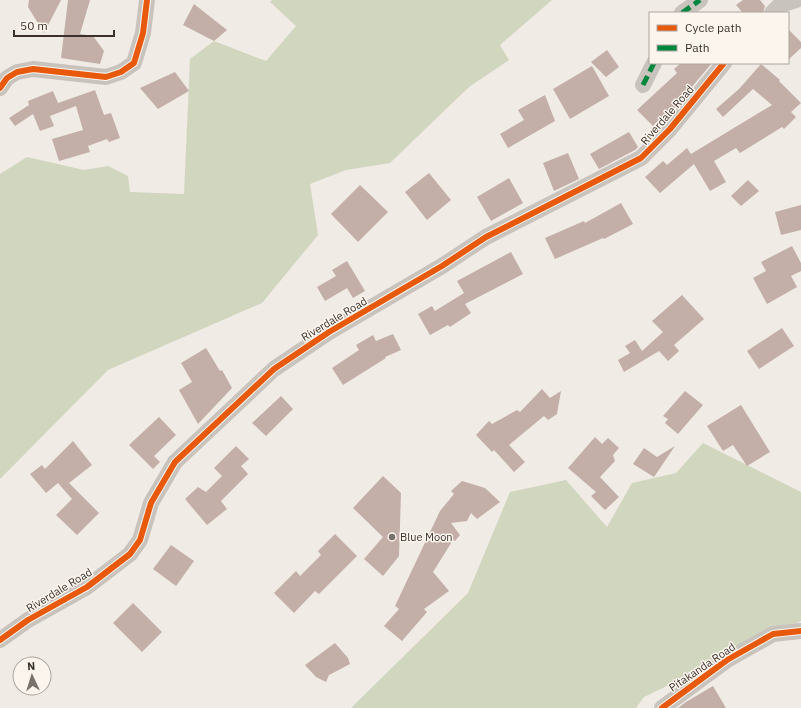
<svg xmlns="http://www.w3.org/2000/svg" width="801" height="708" font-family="'IBM Plex Sans',sans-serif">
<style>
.green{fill:#d1d6bf}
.building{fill:#c3afa7}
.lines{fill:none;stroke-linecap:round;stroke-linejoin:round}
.minor{stroke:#c9c3be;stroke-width:16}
.quiet{stroke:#00873e;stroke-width:5;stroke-dasharray:10 5;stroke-linecap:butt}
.cycleway-casing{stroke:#fbf5ee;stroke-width:8}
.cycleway{stroke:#e8590c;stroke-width:6}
.poi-dot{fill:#7a716c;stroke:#fbf5ee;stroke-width:1.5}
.labels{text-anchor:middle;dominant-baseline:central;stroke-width:3;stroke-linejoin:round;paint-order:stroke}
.street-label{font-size:11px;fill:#3b302b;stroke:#fbf5ee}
.poi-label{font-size:11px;fill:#3b302b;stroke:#fbf5ee;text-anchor:start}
</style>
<rect width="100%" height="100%" fill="#f0ebe5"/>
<path class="green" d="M272,0H552L500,45L509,60L469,87L390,163L346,170L310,184L318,235L262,303L108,370L0,479V174L27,157L84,170L108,166L128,176L130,192L184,194L190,59L214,41L266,61L296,26L270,2Z
M703,443L801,492V621L644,697L636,708H351L468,593L510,492L566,480L607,527L632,483L676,473Z"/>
<path class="building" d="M29,0H61L44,33L28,7Z
M68,0H90L80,34L93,36L104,51L100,64L61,58Z
M743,0H760L765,6L763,13H743L736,5Z
M194,4L227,30L214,41L183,25Z
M788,29L801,42V48L788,60Z
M607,50L619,67L606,77L591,62Z
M681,63H712L686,94L676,104L677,105L667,118L665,115L653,126L637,110L677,73L674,69Z
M761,64L780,80L779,81L801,103L791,112L796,117L784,129L782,127L740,153L736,148L714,161L726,182L710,191L694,164L660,193L645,177L663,161L667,165L687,148L691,154L772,105L753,89L723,117L716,109L739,89Z
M592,66L609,96L570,119L553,89Z
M175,72L189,91L158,109L140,88Z
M95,90L104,115L111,113L120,138L109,142L107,139L88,146L90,152L59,161L52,139L83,130L76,106L50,116L54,126L40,131L33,114L15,126L9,118L29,105L28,101L53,91L58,103Z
M545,95L555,121L508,148L500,134L524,120L518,110Z
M629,132L638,147L635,150L599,169L590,154Z
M568,153L579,179L554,191L543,163Z
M429,173L451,200L427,220L405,192Z
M509,178L523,203L491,221L477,197Z
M748,180L759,191L741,206L731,196Z
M360,185L388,212L358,242L331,214Z
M621,203L633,224L604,239L603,238L555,259L545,238L584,221L585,223Z
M801,205V230L781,235L775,212Z
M792,246L801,263V271L791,276L797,287L767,304L753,278L766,271L761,262Z
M511,252L523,274L465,304L471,313L450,327L448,325L430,335L418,314L432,306L435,311L464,293L457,281Z
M347,261L365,291L353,298L347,288L325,301L317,287L336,276L332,270Z
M682,295L704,319L674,345L679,351L668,361L659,351L624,372L618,360L630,353L625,346L635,340L642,351L663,332L652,321Z
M782,328L794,346L759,369L747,351Z
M393,334L401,350L385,357L386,358L343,385L332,368L359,350L356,345L373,335L376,341Z
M206,348L220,371L222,370L232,388L198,424L179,390L192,382L181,363Z
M542,389L550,398L561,391L557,414L548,420L544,416L509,445L525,462L514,472L494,450L492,452L476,435L489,421L492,424L517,410L520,412Z
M685,391L703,405L678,434L665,423L668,419L663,416Z
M281,396L293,409L266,436L252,423Z
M741,405L770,452L747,466L733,445L723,451L707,426Z
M159,417L176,435L154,456L160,462L153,469L129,445Z
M595,437L602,444L608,438L619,448L613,455L615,461L600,477L619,497L605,510L591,496L596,492L568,468Z
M73,441L92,465L69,483L99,513L77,535L56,515L72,499L58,483L46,493L30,474L42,465L45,469Z
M236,446L249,459L241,466L248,474L221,501L227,509L207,525L185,499L198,487L206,492L222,476L214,468Z
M675,446L654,477L633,464L644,448L657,457Z
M383,476L401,493L399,556L383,576L364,559L383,537L353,508Z
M462,481L485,488L500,502L477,519L471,513L467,521L451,523L460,535L455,541L453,540L433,572L449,591L424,609L427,612L402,641L384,626L399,609L395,606L440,511L454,494L451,491Z
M335,534L357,556L319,594L315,591L294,613L274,593L296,571L300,576L321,555L318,551Z
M171,545L194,561L176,586L153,569Z
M133,603L162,632L142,652L113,623Z
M335,643L348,658L350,664L329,675L326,682L316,677L305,665Z
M713,686L726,708H678L686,702Z"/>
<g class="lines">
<path class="minor" d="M682,13L700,0
M772,13L780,5L796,0
M643,85L654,63
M0,88L7,78L17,72L33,69L106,77L121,72L134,63L143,33L147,0
M0,640L28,620L87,587L130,554L140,540L151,503L175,462L274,369L329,332L442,266L486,237L641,158L670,129L724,63
M662,708L727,660L773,634L801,631"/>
<path class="quiet" d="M682,13L700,0
M643,85L654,63"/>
<defs>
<path id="cycleway" d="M0,88L7,78L17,72L33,69L106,77L121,72L134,63L143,33L147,0
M0,640L28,620L87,587L130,554L140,540L151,503L175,462L274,369L329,332L442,266L486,237L641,158L670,129L724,63
M662,708L727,660L773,634L801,631"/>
</defs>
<use href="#cycleway" class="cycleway-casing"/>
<use href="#cycleway" class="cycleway"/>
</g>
<circle class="poi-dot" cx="392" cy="537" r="4"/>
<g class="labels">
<g class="street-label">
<text transform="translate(667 115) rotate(-49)">Riverdale Road</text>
<text transform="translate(334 319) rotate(-31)">Riverdale Road</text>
<text transform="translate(59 590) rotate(-31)">Riverdale Road</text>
<text transform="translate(702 667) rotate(-34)">Pitakanda Road</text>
</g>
<g class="poi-label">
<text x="400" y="537">Blue Moon</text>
</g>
</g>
<rect x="649" y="12" width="140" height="52" fill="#fbf5ee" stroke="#aea6a0"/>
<rect x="657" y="25" width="20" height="6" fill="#e8590c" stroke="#aea6a0"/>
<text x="685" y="32" font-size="12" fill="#3b302b">Cycle path</text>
<rect x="657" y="45" width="20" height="6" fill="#00873e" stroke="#aea6a0"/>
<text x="685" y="52" font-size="12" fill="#3b302b">Path</text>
<g transform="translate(32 676) rotate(356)"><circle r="19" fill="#fbf5ee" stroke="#aea6a0"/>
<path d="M0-3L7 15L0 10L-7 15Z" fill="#7a716c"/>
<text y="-6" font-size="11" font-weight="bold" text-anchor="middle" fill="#3b302b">N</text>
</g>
<path d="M14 30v6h100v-6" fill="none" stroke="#3b302b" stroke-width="2"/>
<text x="20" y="30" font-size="12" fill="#3b302b" stroke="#fbf5ee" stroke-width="3" paint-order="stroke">50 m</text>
</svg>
